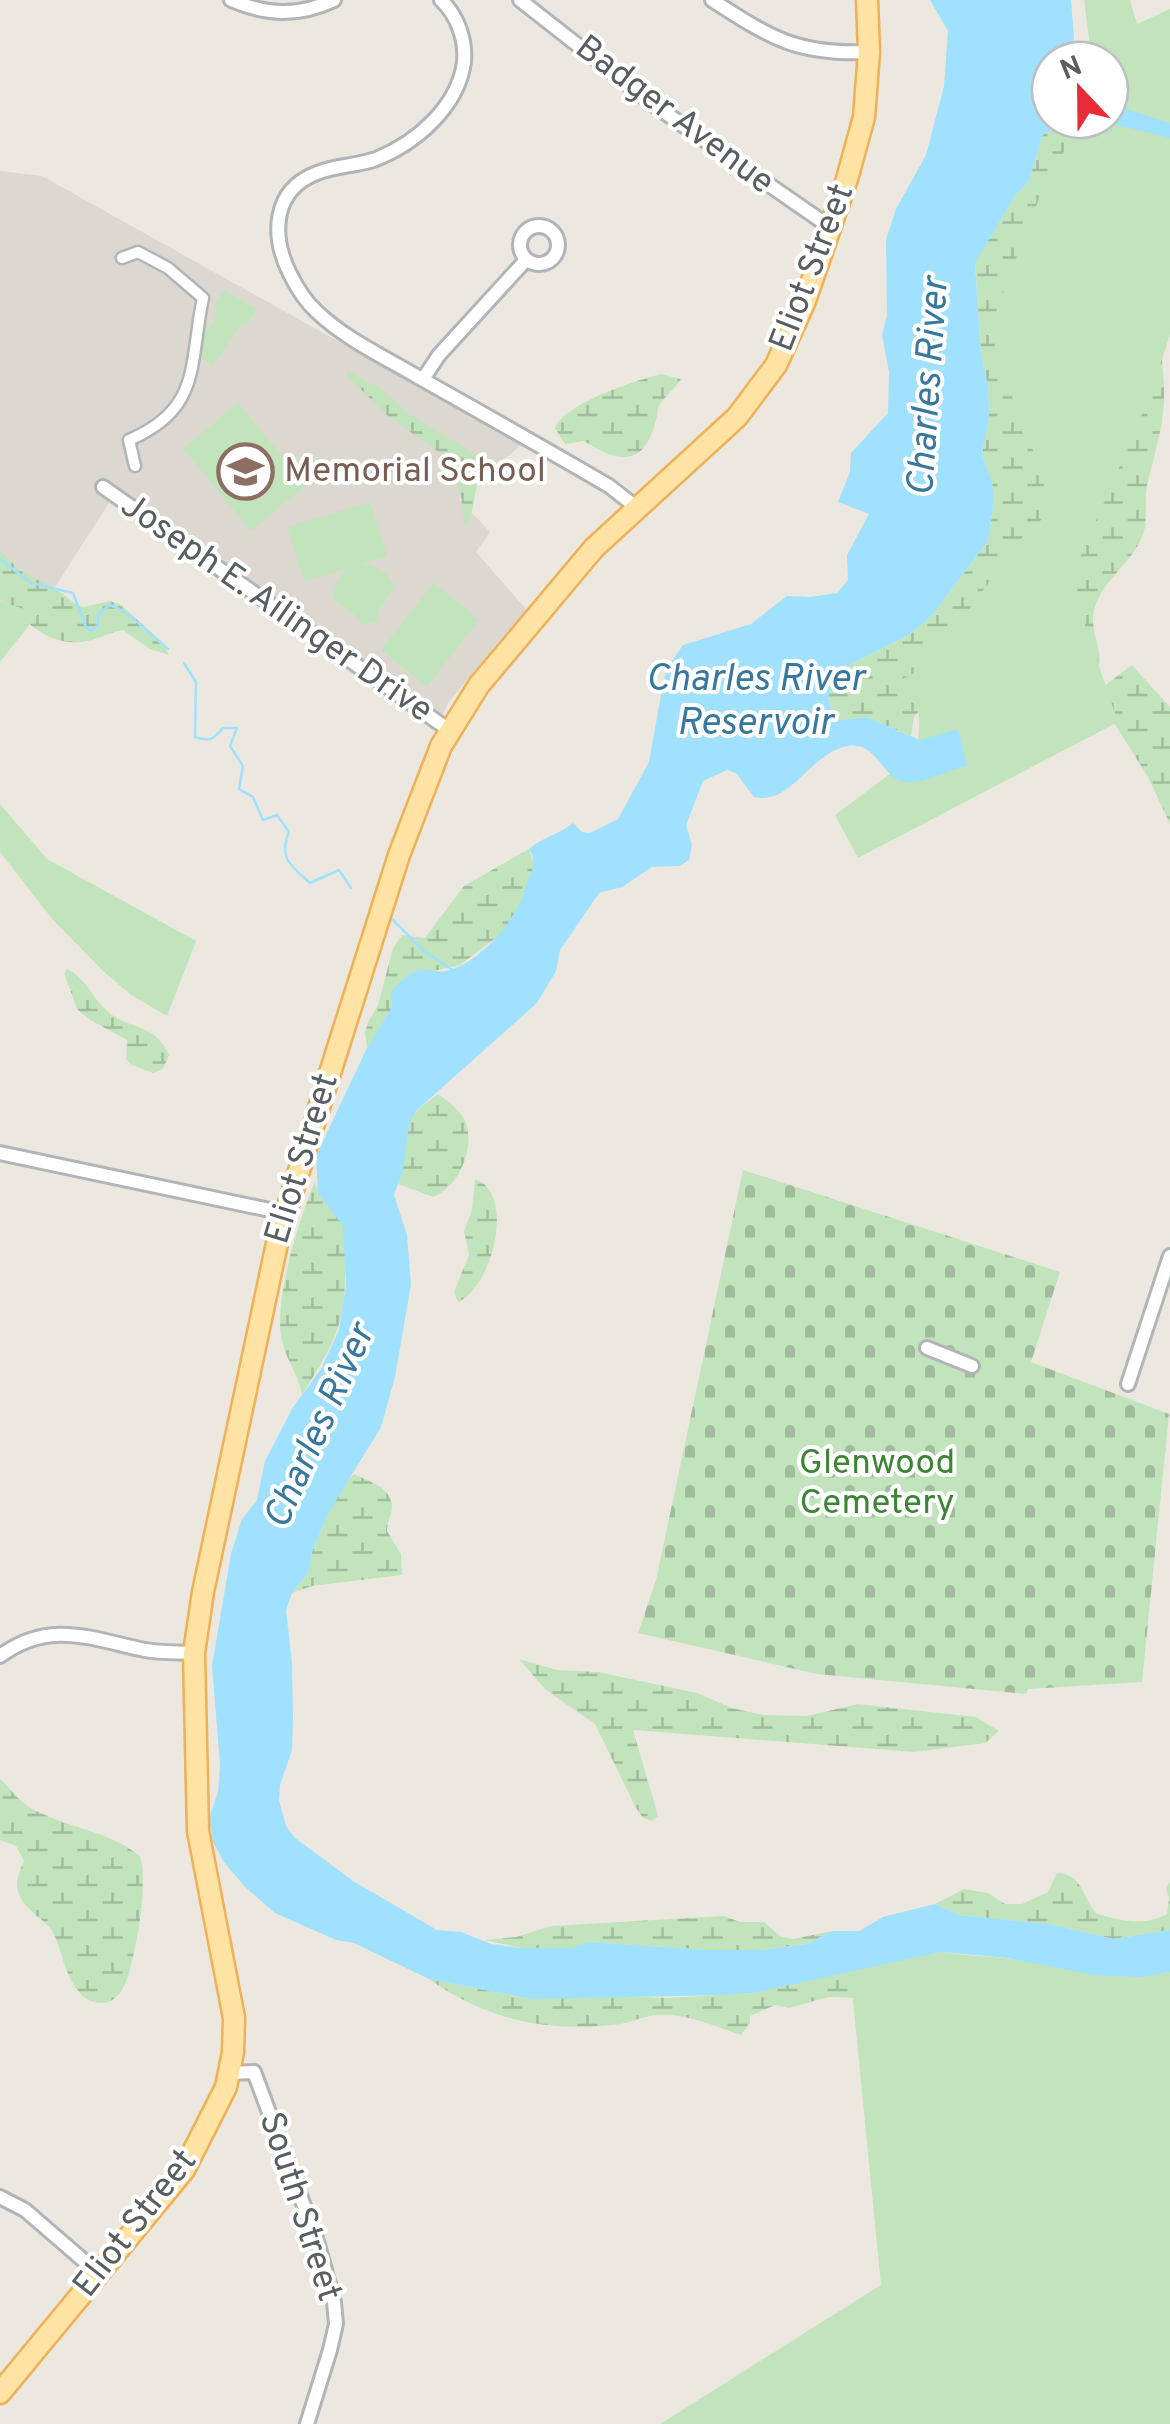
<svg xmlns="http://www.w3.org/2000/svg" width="1170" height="2424" font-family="Overpass,sans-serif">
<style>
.education{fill:#dcd7cf}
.wetland{fill:url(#wetland-marsh)}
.cemetery{fill:url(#cemetery-stones)}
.park{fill:#c2e4bd}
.water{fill:#9fe1fe}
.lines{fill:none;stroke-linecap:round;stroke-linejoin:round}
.stream{stroke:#9fe1fe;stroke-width:2.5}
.pedestrian-casing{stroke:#b1b5b8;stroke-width:15}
.minor-casing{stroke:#b1b5b8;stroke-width:18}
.primary-casing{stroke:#efb056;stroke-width:25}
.pedestrian{stroke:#fff;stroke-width:10}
.minor{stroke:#fff;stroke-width:12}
.primary{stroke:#fee3a4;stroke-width:20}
.labels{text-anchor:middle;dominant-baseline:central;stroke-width:8;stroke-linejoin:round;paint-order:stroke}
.street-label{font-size:35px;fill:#595e61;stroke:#fff}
.education-label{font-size:35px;fill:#785e54;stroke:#fff;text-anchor:start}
.park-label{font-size:35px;fill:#3d8435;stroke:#fff}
.water-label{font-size:38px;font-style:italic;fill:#38779e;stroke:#fff}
</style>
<defs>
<pattern id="wetland-marsh" width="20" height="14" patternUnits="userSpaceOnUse" patternTransform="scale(2.5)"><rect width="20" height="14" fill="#c2e4bd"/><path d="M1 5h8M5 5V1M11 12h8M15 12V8" fill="none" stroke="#a1bc9d"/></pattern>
<pattern id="cemetery-stones" width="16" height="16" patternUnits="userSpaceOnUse" patternTransform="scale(2.5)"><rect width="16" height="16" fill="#c2e4bd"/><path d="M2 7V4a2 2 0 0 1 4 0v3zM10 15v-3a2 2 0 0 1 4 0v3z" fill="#a1bc9d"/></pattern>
</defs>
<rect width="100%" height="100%" fill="#ece8e0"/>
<path class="education" d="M0,171L42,176L522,444L459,499L490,532L476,552L526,609L449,702L434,730L110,501L38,614L0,601Z"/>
<path class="wetland" d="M1058,129L1075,140L1170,155C1167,216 1162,277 1161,338C1161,354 1163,369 1164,384C1166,417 1156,450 1148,481C1144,496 1147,512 1145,527C1138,561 1102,577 1094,611C1090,629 1100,645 1100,663L1086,676L938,689L914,717L911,736L866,717L835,721L828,697L839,673L849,665L907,636L928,620L988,541L994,501L992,482L982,455L989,417L988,387L981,355L975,262L1015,196L1029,181L1042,136L1046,131Z
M348,371L382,389L409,414L489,462L491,471L477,484L470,522L464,524L461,496L446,457L389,417L345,374Z
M661,374L681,379C675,389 666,395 660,404C655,413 659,410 656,420C644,468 618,463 584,441L565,444L555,428C565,403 635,381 661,374Z
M0,551L20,570L56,589L77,605L83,607L110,601L121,605L161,641L169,655L150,649L123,630C111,632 103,637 92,640C52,651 26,622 0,597Z
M1132,665L1170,707V824L1148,777L1109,715L1104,686Z
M529,849L535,867L521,905L506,930L460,965L434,971L393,1007L367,1048L365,1032L368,1022L378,1005L393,948L402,935L425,938L464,886Z
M67,969C85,977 92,997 106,1010C128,1031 154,1021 169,1055L163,1069L153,1073L132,1065L126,1059L127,1040L90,1020L77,1009L64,973Z
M438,1094C448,1101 462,1111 466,1123C475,1150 458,1188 433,1197L398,1184L409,1125L416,1111Z
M475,1179C516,1192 493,1287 458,1302L454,1292L469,1255L464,1231L472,1210Z
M315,1182C320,1201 339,1209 344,1227C347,1240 345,1253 345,1266C346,1327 333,1345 302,1395C299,1374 284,1358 281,1336C275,1297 299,1218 315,1182Z
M354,1474C368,1481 391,1487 392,1506C392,1515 387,1522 387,1531L401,1554L402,1575L312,1586L292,1593L308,1573L312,1552L329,1512L344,1485Z
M519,1659L557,1670L598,1672L697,1693L732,1708L763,1715L807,1716L858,1704L976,1717L999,1731L985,1743L914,1752L633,1730L658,1816L652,1821L643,1818L636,1808L595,1724L546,1690Z
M0,1779C9,1787 18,1800 29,1807C65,1828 108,1830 140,1856C147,1874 140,1928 135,1948C130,1969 125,2010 94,2002C84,1999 77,1991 72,1982C63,1966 61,1947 52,1931C44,1918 23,1910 18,1891C15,1881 20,1870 24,1861L16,1846L0,1840Z
M1057,1873C1083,1874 1082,1897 1096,1913C1120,1921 1144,1927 1167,1914L1169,1899L1166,1888L1170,1882V1930L1113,1939L1049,1924L959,1915L935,1904L964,1889L988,1893L1005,1904H1022L1048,1892Z
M724,1916L740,1922H764L780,1936L793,1939L832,1931L807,1944L761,1950H705L591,1942L570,1949L521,1948L484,1940L516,1937L551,1926Z
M856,1968L860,1998L828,1997L789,2008L775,2005L750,2016V2023L741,2035C716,2027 686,2013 658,2015C646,2015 633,2022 621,2024C550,2033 488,2021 429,1979L531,1999L608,1995L666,1998L753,1993Z"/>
<path class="cemetery" d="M743,1170L1060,1272L1031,1362L1169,1414L1142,1682L1028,1689L1026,1694L817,1674L638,1633L656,1580Z"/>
<path class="park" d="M1084,0H1130L1137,24L1170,9V335L1150,396L1070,581L1118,722L858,858L835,815L895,770L917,749C919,731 924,704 906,693C901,690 896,688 891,685L914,673L935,643L963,617L1023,537L1043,518L1044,479L995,353L994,325L997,308L1048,175L1063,154L1078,120H1110V60H1092Z
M224,290L257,309L246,325L242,323L213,366L205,361L197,346L214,320L216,301Z
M238,403L306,485L251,531L183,448Z
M370,502L387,556L362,564C377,565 390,573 394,588L377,613L378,622L361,625L360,619L333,599L335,584L346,569L304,581L287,527Z
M434,583L479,620L427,687L381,650Z
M0,601L38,614L0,662Z
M0,804L47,859L196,941L167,1016L131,995L103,971L53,920L0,852Z
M941,1952C967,1956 994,1956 1020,1960C1078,1969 1109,1982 1170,1972V2424H660L881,2285L850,1970Z"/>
<path class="water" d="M930,0H1071L1074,37L1071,60H1050V120H1055L1050,123V130L1042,136L1029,181L1015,196L975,263L981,355L988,387L989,417L982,455L992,482L994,501L988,541L928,620L907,636L849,665L839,673L828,697L835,721L866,717L920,740L955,730L959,732L967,766C948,770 924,784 905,782C882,779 877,741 848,746C811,752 791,806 754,797L736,773L727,770L703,781L686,825L692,845L689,860L680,866L652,867L622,887L599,893L560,950L556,971L537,1003L416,1111L409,1125L403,1170L394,1195L407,1235L411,1284L395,1377L381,1427L329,1512L312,1552L308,1573L292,1593L286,1610L292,1663L293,1718L292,1750L280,1785L279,1800L286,1826L295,1838L353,1881L437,1930L461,1932L491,1944L521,1948H570L591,1942L705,1950H761L807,1944L832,1931H859L883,1917L935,1904L959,1915L1049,1924L1113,1939L1170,1930V1972L1142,1977L1093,1975L1008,1958L941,1952L753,1993L724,1995L531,1999L429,1979L354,1943L336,1940L275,1913L245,1887L224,1862L213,1842L209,1818L218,1792L220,1764L212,1666L231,1554L242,1519L257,1500L265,1461L292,1409L321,1369L339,1330L346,1285L343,1226L318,1193L316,1156L367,1048L392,1007L391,992C399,983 410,971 422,970C430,969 438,973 446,971C479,964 515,922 524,892C529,875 539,865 529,849C542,837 559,835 573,823L582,832L590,833L618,819L649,762L663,684L667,668L683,645L751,624L787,596L810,597L837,593L848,580L847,555L869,514L838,502L850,472L851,453L888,413L889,372L882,335L887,315L886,239L896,209L926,155L944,86L948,31Z
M1110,104L1170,123V138L1097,120H1110Z"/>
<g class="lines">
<path class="stream" d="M0,559L31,583L73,593L86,627L91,631L98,625V614L110,605C131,612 150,635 168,649
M184,663L196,682L195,737C210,742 214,739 223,728H237L230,746L243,766L239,789L253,797L263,820L277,815L289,832C278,858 291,866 310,883L339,870L351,888
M390,917L425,952L454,971"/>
<defs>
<path id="pedestrian" d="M122,258L138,252L168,268L203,298C189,364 202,409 129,440L135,466"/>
<path id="minor" d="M231,0C267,15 297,17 334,0
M441,0C457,15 466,39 464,62C458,107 416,143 376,159C357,166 336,165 317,173C272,190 271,236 290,274C297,288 305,301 316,311C345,339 384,357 418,377C482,413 546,449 609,486L636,507
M520,0L654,105L830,227
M712,0C771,38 797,55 869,52
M520 245a19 19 0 1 1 38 0a19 19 0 1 1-38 0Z
M423,379L439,355L526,260
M103,487L449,730
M0,1153L284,1213
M927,1348L972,1366
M1128,1384L1170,1256
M0,1656C50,1619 91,1639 145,1650C161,1653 178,1652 194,1653
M229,2073L254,2072L316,2238L334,2302L336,2324L330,2350L307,2424
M0,2197L25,2210L98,2273"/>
<path id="primary" d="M0,2393L184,2170L226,2087L233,2052L234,2018L198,1831L194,1653L203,1592L279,1234L399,855L441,746L479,685L594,548L737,417L776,365L805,301L847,179L864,117L869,52L867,0"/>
</defs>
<use href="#pedestrian" class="pedestrian-casing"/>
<use href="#minor" class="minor-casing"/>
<use href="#primary" class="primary-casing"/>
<use href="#pedestrian" class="pedestrian"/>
<use href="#minor" class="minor"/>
<use href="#primary" class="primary"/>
</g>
<defs>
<symbol id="school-ring" viewBox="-11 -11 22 22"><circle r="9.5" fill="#fff" stroke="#8d6e63" stroke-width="1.5"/><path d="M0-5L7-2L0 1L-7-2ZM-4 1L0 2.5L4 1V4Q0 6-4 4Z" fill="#8d6e63"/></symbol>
</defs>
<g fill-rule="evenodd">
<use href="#school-ring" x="214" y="440" width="63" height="63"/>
</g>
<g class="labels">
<g class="street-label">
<text transform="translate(674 116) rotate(37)">Badger Avenue</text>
<text transform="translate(813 268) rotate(-69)">Eliot Street</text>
<text transform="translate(276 609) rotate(35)">Joseph E. Ailinger Drive</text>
<text transform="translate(303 1159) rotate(-73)">Eliot Street</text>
<text transform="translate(299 2207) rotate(72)">South Street</text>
<text transform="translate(136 2224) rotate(-52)">Eliot Street</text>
</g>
<g class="education-label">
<text x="284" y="472">Memorial School</text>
</g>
<g class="park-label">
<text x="877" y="1464">Glenwood<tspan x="877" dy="40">Cemetery</tspan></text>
</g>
<g class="water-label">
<text transform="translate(930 387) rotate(-86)">Charles River</text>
<text x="755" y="680">Charles River<tspan x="755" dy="44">Reservoir</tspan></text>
<text transform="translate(321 1427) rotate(-66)">Charles River</text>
</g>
</g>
<g transform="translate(1080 90) rotate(338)"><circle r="48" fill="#ffffff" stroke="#bdbfc0" stroke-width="2.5"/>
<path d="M0-8L18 38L0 25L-18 38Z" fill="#e72c37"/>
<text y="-15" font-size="28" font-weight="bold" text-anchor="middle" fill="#595e61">N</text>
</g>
</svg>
